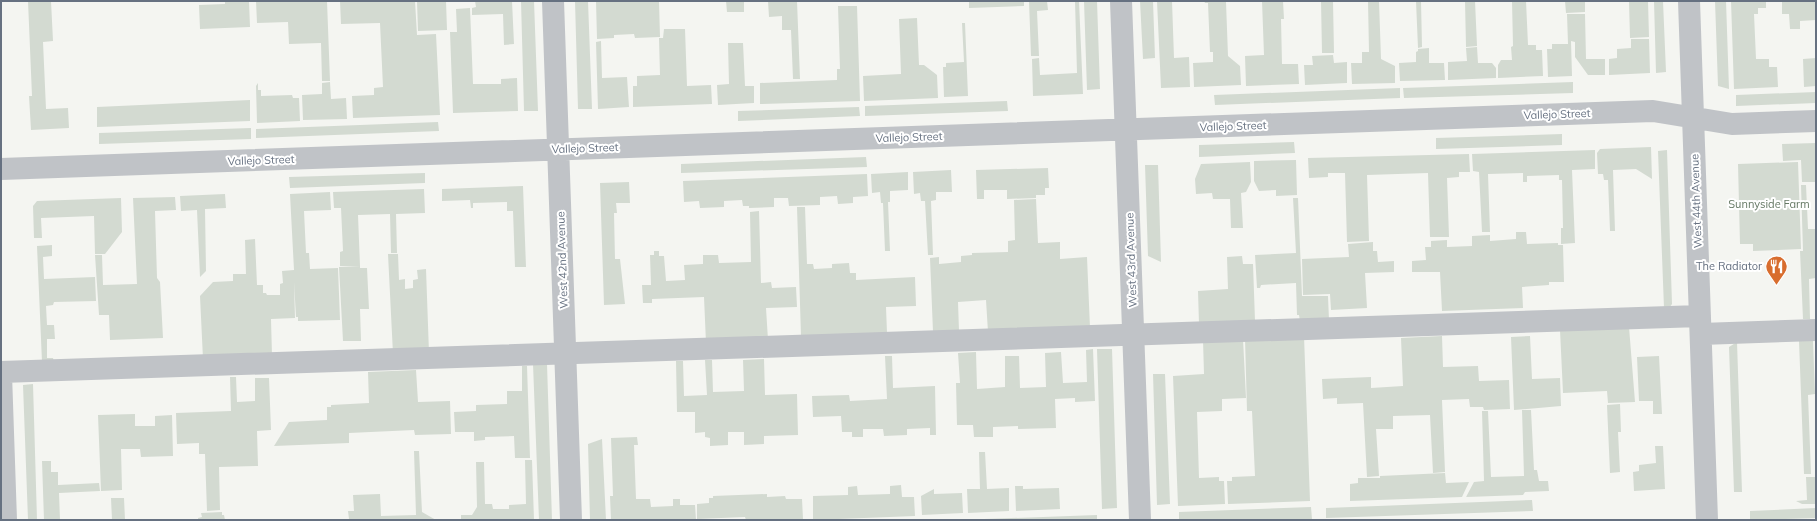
<svg xmlns="http://www.w3.org/2000/svg" width="1817" height="521" font-family="Mulish,sans-serif">
<style>
.green{fill:#d3dad1}
.lines{fill:none;stroke-linecap:round;stroke-linejoin:round}
.minor{stroke:#c0c3c7;stroke-width:22}
.labels{text-anchor:middle;dominant-baseline:central;stroke-width:4;stroke-linejoin:round;paint-order:stroke}
.street-label{font-size:11px;fill:#667181;stroke:#fff}
.park-label{font-size:11px;fill:#657864;stroke:#fff}
.poi-label{font-size:11px;fill:#667181;stroke:#fff;text-anchor:end}
</style>
<rect width="100%" height="100%" fill="#f4f5f1"/>
<path class="green" d="M28,1H51L53,41L43,42L46,109L68,108L69,128L31,130L29,96H32Z
M225,1H249L250,27L200,29L199,5L225,4Z
M256,1H327L330,81H322L321,43L289,44L288,22L257,23Z
M340,1H415L417,35L436,34L440,115L353,118L352,96L374,95V88L383,87L380,23L341,24Z
M417,1H446L447,30L418,31Z
M475,1H512L514,44L504,45L503,14L472,15V8L476,7Z
M521,1H534L538,111H524Z
M575,1H588L592,109H578Z
M596,1H659L660,37L635,38L634,34L614,35V38L597,39Z
M726,1H753H744V12H727Z
M768,1H797L800,79H793L791,30H782V16L769,17Z
M969,1H1024V6L969,8Z
M1029,1H1047L1048,10L1037,11L1039,56H1031Z
M1075,1H1079L1083,94L1033,96L1032,59L1039,58L1040,75L1077,73Z
M1084,1H1097L1100,89L1087,90Z
M1140,1H1153L1155,58L1143,59Z
M1157,1H1172L1174,58L1189,57L1190,87L1161,88Z
M1204,1H1258L1226,2L1228,56L1240,66L1241,85L1194,87L1193,63L1213,62V52H1210L1208,3H1205Z
M1262,1H1283L1284,19H1281L1282,64H1298L1299,84L1246,86L1245,56L1264,55Z
M1321,1H1333L1334,53H1322Z
M1368,1H1379L1381,59L1395,66V83L1352,84L1351,63H1362V52H1369Z
M1416,1H1421L1422,47L1418,48Z
M1465,1H1475L1477,46L1466,47Z
M1512,1H1526L1528,45H1536V50H1542L1543,76L1498,78V65L1501,60H1512L1511,47L1513,46Z
M1565,1H1585V12L1566,13Z
M1629,1H1648L1649,37L1630,38Z
M1654,1H1663L1666,72L1656,73Z
M1715,1H1726L1729,89L1718,86Z
M1731,1H1766V8H1758V14H1754L1756,59H1769V67H1777L1778,87L1734,89Z
M1782,1H1816V20L1800,21V29H1790L1789,14H1782Z
M838,6H857L860,101L760,104V83L837,80V69H840Z
M470,8L473,84H501V79L517,78L518,111L453,113L450,32H457L456,9Z
M1567,14H1585L1586,59H1605V75H1588L1575,57V42L1571,41L1572,76L1548,77L1547,49H1552V44H1568Z
M917,18L919,65H924L937,75L938,98L864,101L863,76L901,74L899,19Z
M962,23H965L968,96L944,97L943,67H946V63L964,62Z
M664,29H685L687,86L711,85L712,104L633,107V86H637V76L660,75L659,38H663Z
M1631,39H1649L1650,73L1609,75V59L1617,58V49L1631,48Z
M601,41L602,78L627,77L629,107L598,109L596,42Z
M728,43H743L745,86H754V103L718,105L717,85L729,84Z
M1477,47L1478,63H1492L1496,68V78L1448,80V62L1467,61L1466,48Z
M1429,48V63H1444L1445,80L1400,81L1399,63L1416,62V52L1418,51V49Z
M1333,55L1334,63L1347,62V83L1305,85L1304,65H1313L1312,56Z
M1816,58V86L1804,87L1803,59Z
M330,82L331,99L346,98L347,119L303,120L302,95L322,94V83Z
M1573,82V93L1404,98L1403,88Z
M258,83V90H261V96L292,95L293,98H299L300,121L257,123L256,86Z
M1400,88V98L1215,105L1214,95Z
M1816,92V103L1736,106V95Z
M250,100V121L97,127V107Z
M1007,101L1008,111L865,116V106Z
M859,107L860,116L738,121V111Z
M438,122L439,131L256,138V129Z
M251,128V139L99,144V133Z
M1562,134V145L1436,149V138Z
M1294,142L1295,153L1199,157V145Z
M1816,143V182H1802L1801,160L1783,161L1782,144Z
M1651,147L1652,179L1636,169L1613,170L1615,231H1610L1608,180H1604L1603,174H1598L1597,153L1600,149Z
M1595,150V169L1572,170L1575,243L1561,244V228H1563L1562,180H1559V175L1527,176V182H1523V173L1488,174L1490,232H1482L1479,172L1473,171L1472,154Z
M1667,150L1672,304L1669,308H1664L1658,151Z
M1469,154L1470,172H1459V177L1447,178L1449,237H1430L1428,173L1367,175L1369,241L1347,242L1345,173H1328V177L1309,178L1308,158Z
M866,157L867,167L681,173V164Z
M1296,160L1297,195L1276,196V190L1259,191L1254,181V161Z
M1250,162L1251,182L1246,192L1241,193L1243,228H1231L1230,199H1213L1212,193L1196,194L1195,179L1201,164Z
M1798,162L1801,249L1753,251V244H1740L1738,164Z
M1145,165H1158L1161,262L1148,256Z
M1048,168L1049,188H1045V195H1036V198L1007,199V190H984V199H977L976,170Z
M951,170L952,192H936V200L931,201L933,255H928L925,201H921L920,193L914,194L913,172Z
M908,172V190L890,191V202H888L890,251H885L883,203H881L880,192L872,193L871,174Z
M425,173V183L290,188L289,177Z
M867,174L868,196L853,197V203L838,204L837,196L820,197V205L789,206L788,198H774V207L749,208V206H743L742,200L724,201V207L700,208L699,201L684,202L683,181Z
M629,182L630,203H616L617,213H614L615,259H620L625,304L604,305L600,183Z
M1801,185H1806L1808,229H1816V278L1809,279L1810,319H1803L1800,251H1803Z
M523,186L526,267H515L513,211H507V202L473,203V208H471L470,200L442,201V189Z
M424,189L425,213L396,214L397,253H391L390,214L358,215L360,266H340V252L343,251L341,208H334L333,192Z
M330,192L331,210L304,211L306,253H309L310,269L338,268L340,320L298,321V317H296L294,282L295,318L271,319L272,356L203,359L200,296L213,282L233,281V274H246L245,240L255,239L257,285H263V293H266L267,295H280V284L283,283L282,271L294,270L290,194Z
M225,194L226,208L205,209L206,271L200,277L197,210L181,211L180,196Z
M175,197L176,210L155,211L157,278L160,282L163,338L110,340L109,315H99L95,255H102L103,285L137,284L133,198Z
M121,198L122,232L105,254H95L94,216L41,218L42,238H34L33,206L37,201Z
M1293,198H1298L1302,296H1328L1329,320L1300,321L1299,315H1297L1296,283L1261,285L1260,288H1257L1255,255L1296,253Z
M1036,199L1038,243L1060,242V259L1087,257L1090,328L988,332L986,300L958,302L959,331L933,332L930,258L939,257V264L961,262V256L972,255V253L1008,252V241L1015,240L1014,200Z
M797,207H805L807,264H813L814,269L832,268V264L849,263L850,273H856V280L915,277L916,306L886,307L887,333L801,336Z
M759,211L761,283L771,282L772,288L796,287L797,307L766,308L768,340L706,343L704,297L652,299V303H643L642,285H651L650,255H654V251H659V256H664L666,281L685,280L684,265L703,264V255H718L719,263L751,262L750,212Z
M1516,232H1526L1527,244L1558,243V245H1563L1564,282H1549V285L1522,287L1523,308L1442,311L1440,272H1412V261L1426,260L1425,247H1431V241L1447,240V247L1472,246V236L1490,235V241L1516,239Z
M1373,242V251H1377L1378,262L1394,261V272L1365,273L1367,308L1331,310L1330,294L1303,295L1302,259L1349,257L1348,244Z
M52,245V256L43,257L44,279L95,277L96,301L54,302L53,305L46,306L47,325H54L55,339H47V358H53L54,362H42L37,246Z
M388,254H398L399,280L405,279V289L413,288V280L418,279L417,270L426,269L429,353L393,354Z
M1242,256L1243,264H1253L1255,321L1199,324L1198,291L1228,289L1227,257Z
M360,266V268H367L369,309H360L361,341H343L339,267Z
M1629,327L1635,402L1608,403L1607,391L1563,393L1560,330Z
M1304,336L1310,501L1228,504L1227,481H1232V477L1255,476L1252,411H1247L1245,338Z
M1442,336L1443,367L1478,366L1479,381L1509,380L1510,409L1484,410L1483,407H1470L1469,399L1442,400L1445,472L1433,473L1430,415L1393,416V429H1376L1379,476L1367,477L1363,403L1337,404V398L1323,399L1322,379L1371,377V388L1403,386L1401,338Z
M1530,336L1532,379L1560,378L1561,406L1514,410L1511,337Z
M1243,339L1246,398L1222,399V411L1197,412L1199,478L1219,477V481H1224L1225,504L1178,506L1173,376L1204,374L1203,340Z
M1799,341H1813L1815,394L1808,395L1811,474H1804Z
M1737,342L1742,492H1734L1729,347Z
M1093,349L1095,401L1075,402V398L1055,399L1056,428L1018,429V426L993,427V437H974L973,425H957L956,383H960L958,353L976,352L977,389L1005,387V356H1019L1020,388L1046,387L1045,353L1061,352L1063,383L1087,382L1086,350Z
M1097,349H1112L1117,508L1102,509Z
M885,356H892L893,388L935,386L936,435H930V428L907,429V435L884,436L883,429H863V437H852V432H842L841,416L813,417L812,396L849,395L850,401L887,399Z
M1659,356L1662,414H1653V401H1639L1637,357Z
M764,359L765,395L797,394L798,435L764,436V444L744,445V432H728V445L710,446V438L705,437V432L695,433V412H677L676,361H683L684,396L707,395L705,360H712L713,392L744,391L743,360Z
M533,364H547L552,520H539Z
M522,366H527L530,458H515L514,436L485,437V440L474,441V432H455L454,412L476,411V405L507,404V391H522Z
M416,370L418,402L450,401L451,434L415,435L414,430L349,433V443L274,446L289,422L327,420V407H331V405L369,403L368,372Z
M1153,374H1165L1170,504L1157,505Z
M230,377H236L237,402L255,401V378H269L271,430L257,431L258,466L219,467L220,510L207,511L205,454H199V443L177,444L176,413L231,411Z
M33,384L37,520H28L23,385Z
M1620,404L1621,432H1618L1620,472L1610,473L1607,405Z
M1522,410H1531L1534,470H1537L1539,481H1548L1549,491L1525,492L1523,495L1466,497L1474,482L1484,481L1482,411H1488L1491,477L1524,476Z
M135,414V426H155V416L172,415L173,456L141,457L140,449H121L122,490L101,491L98,415Z
M637,437L638,445H634L636,499H650L651,507L673,506V499H680V505H695L696,520H611L610,496H613L611,438Z
M602,439L606,520H590L588,444Z
M1655,446H1663L1665,489L1634,491L1633,472L1639,471V465L1656,463Z
M414,451H419L422,512L436,520H339L349,519L348,511H354L353,495L380,494L381,516L416,515Z
M979,452H985L987,489L1009,488V511L968,513L967,489H980Z
M525,460H532L534,520H461V515H472L477,507L476,462H484L485,504H492L493,509H509V505L526,504Z
M42,461H51V472H58V485L99,483L100,491L59,493L60,520H44Z
M1445,473L1446,483L1469,482L1462,497L1350,501V484L1358,483V478H1380V476Z
M1806,477H1816V504H1802L1796,501L1807,500Z
M901,485L902,497H914L915,516L813,520V496L848,495V487L857,486L858,495L890,494V486Z
M1015,486H1023V489L1059,488L1060,509L1016,511Z
M934,489V494L962,493L963,513L922,515L921,496Z
M767,494V497L785,496L786,499H802L803,519L746,520L745,517L697,519V504L709,503V498H713V496Z
M111,498H124L125,520H146H112Z
M1532,500L1533,511L1326,518V508Z
M1311,507L1312,519L1179,520V512Z
M1816,508V518L1750,520V511Z
M222,512V515H224L225,520H198V518L202,517L201,513Z
M1097,515V520H957Z"/>
<g class="lines">
<path class="minor" d="M553,1L571,520
M1121,1L1140,520
M1689,1L1707,520
M1,169L1653,111L1732,124L1816,121
M1701,334L1816,330
M1,372L1700,316
M1,374L6,520"/>
</g>
<defs>
<symbol id="restaurant-pin" viewBox="-11 -11 22 30"><path d="M0 17L-7.5 6A9.5 9.5 0 1 1 7.5 6Z" fill="#d86d2e" stroke="#fff"/><path d="M-5-6h1v4h1v-4h1v4h1v-4h1v5L-1.5 .5V6h-2V.5L-5-1ZM5-6V6H3V1.5H1.5Q1.5-4 5-6Z" fill="#fff"/></symbol>
</defs>
<g fill-rule="evenodd">
<use href="#restaurant-pin" x="1764" y="254" width="25" height="34"/>
</g>
<g class="labels">
<g class="street-label">
<text transform="translate(1557 114) rotate(-2)">Vallejo Street</text>
<text transform="translate(1233 126) rotate(-2)">Vallejo Street</text>
<text transform="translate(909 137) rotate(-2)">Vallejo Street</text>
<text transform="translate(585 148) rotate(-2)">Vallejo Street</text>
<text transform="translate(261 160) rotate(-2)">Vallejo Street</text>
<text transform="translate(1696 201) rotate(-92)">West 44th Avenue</text>
<text transform="translate(562 260) rotate(-92)">West 42nd Avenue</text>
<text transform="translate(1131 260) rotate(-92)">West 43rd Avenue</text>
</g>
<g class="park-label">
<text x="1769" y="204">Sunnyside Farm</text>
</g>
<g class="poi-label">
<text x="1762" y="266">The Radiator</text>
</g>
</g>
<rect width="1817" height="521" fill="none" stroke="#667181" stroke-width="4"/>
</svg>
